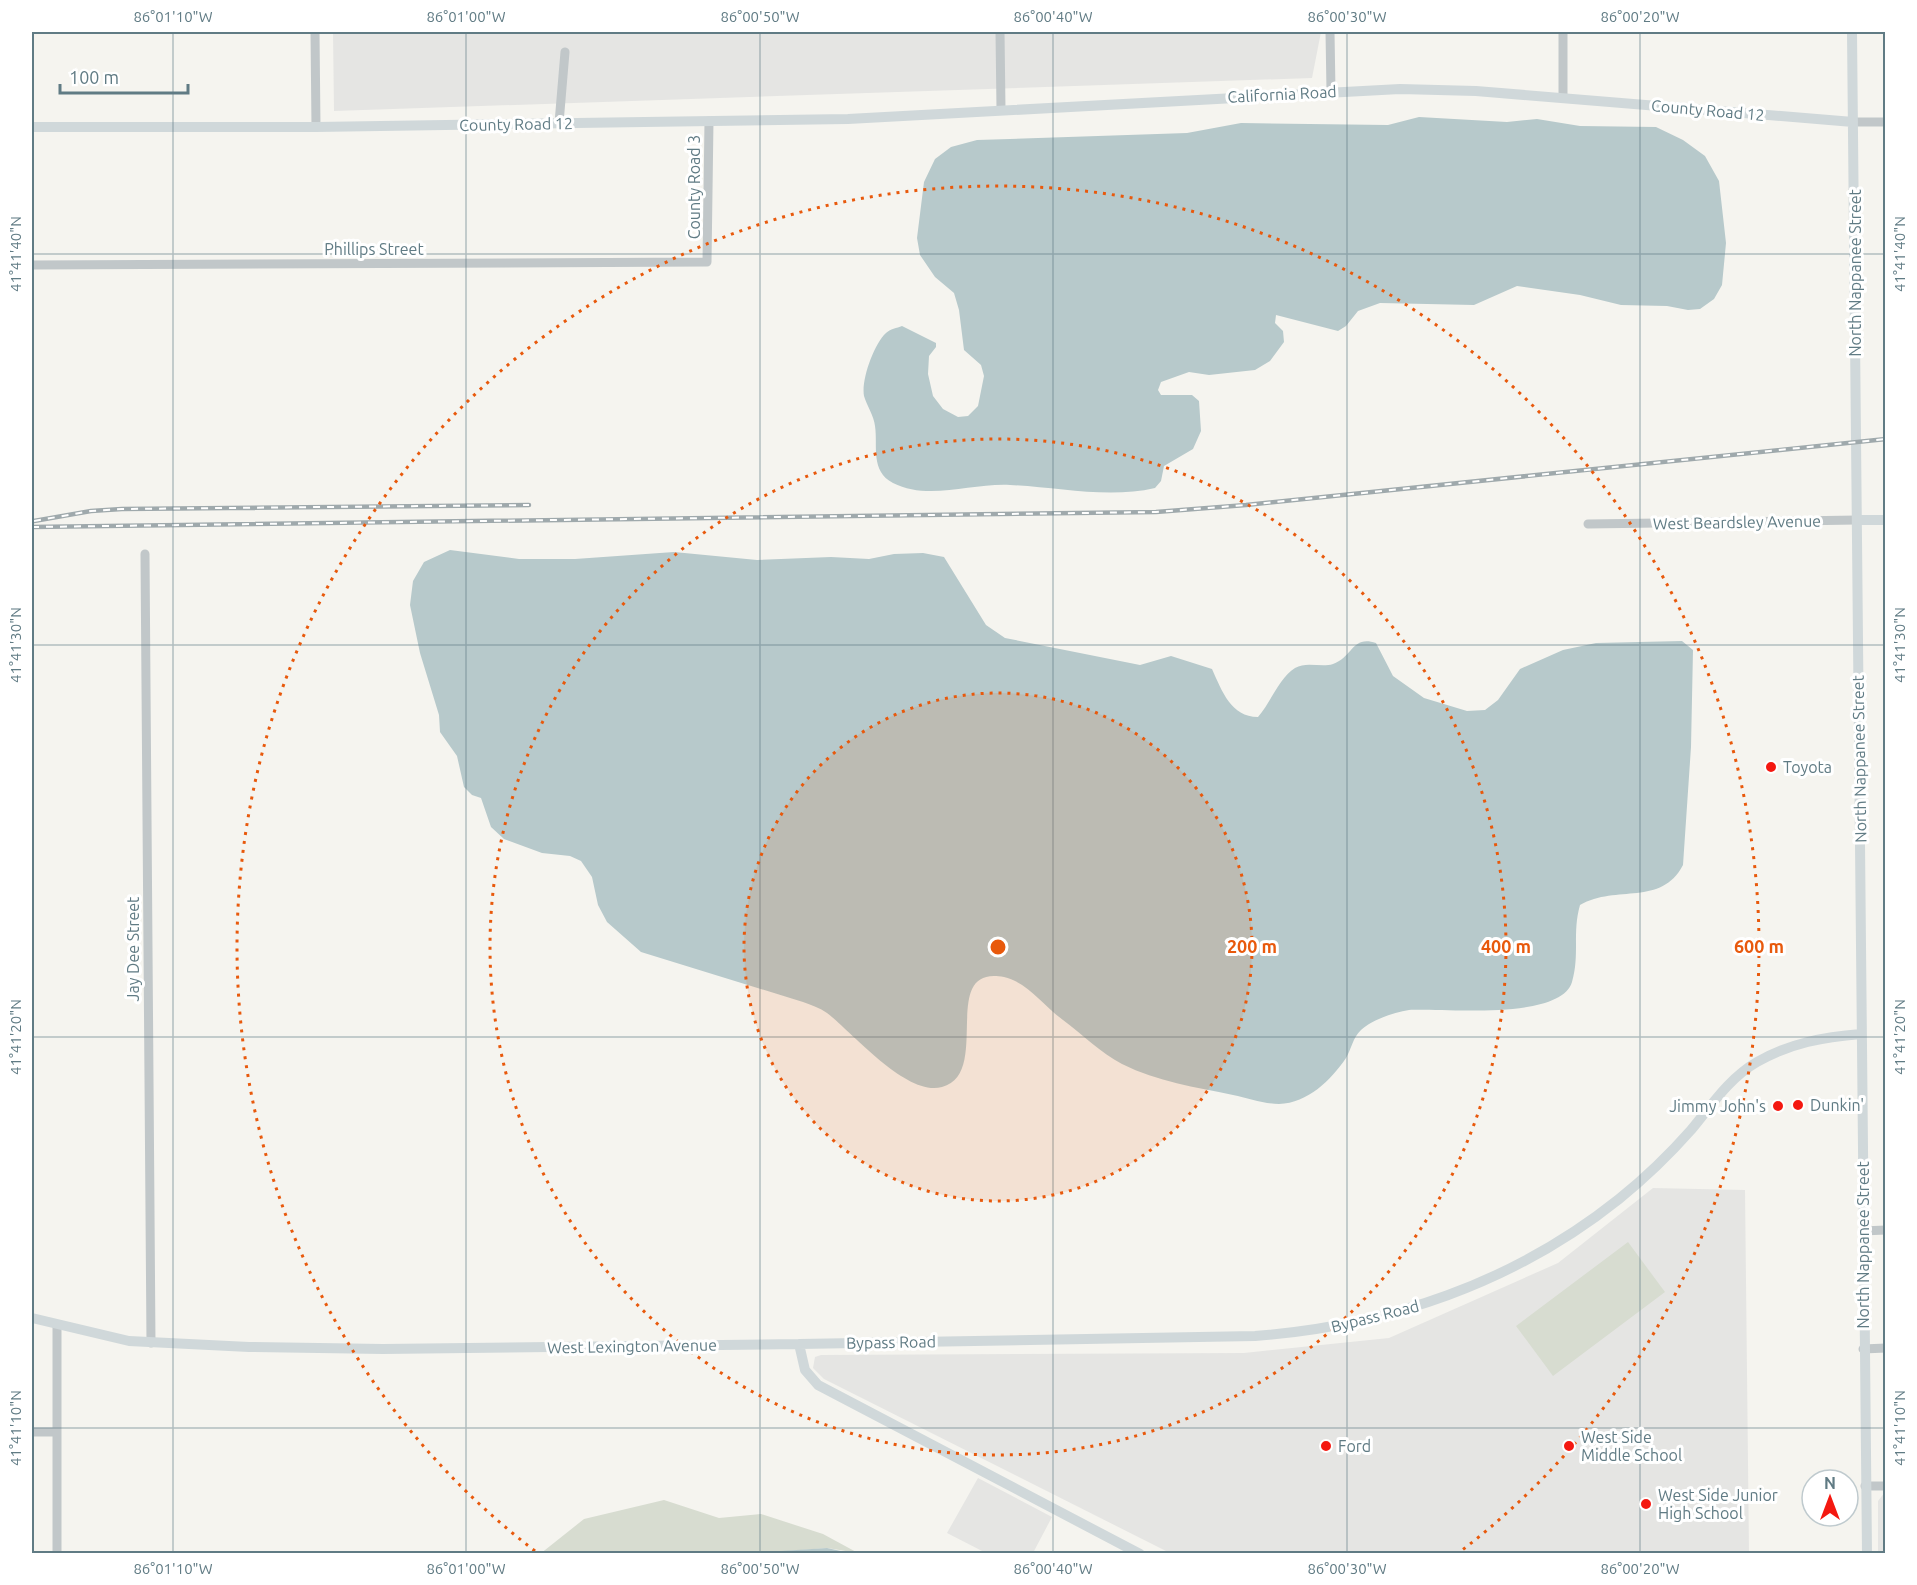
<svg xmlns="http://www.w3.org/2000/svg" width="1917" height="1585" font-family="Ubuntu,sans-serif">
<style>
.built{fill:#e5e5e3}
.green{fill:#d7dcd0}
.water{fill:#b7c9cb}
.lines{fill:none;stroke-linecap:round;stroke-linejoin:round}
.minor{stroke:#c1c7c9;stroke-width:9}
.major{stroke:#d0d8da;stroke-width:10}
.rail-casing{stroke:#9fa9ac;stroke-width:4.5}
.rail{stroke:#fff;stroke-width:2;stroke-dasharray:7;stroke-linecap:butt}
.ticks{fill:none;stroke:#607b84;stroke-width:1.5;stroke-opacity:0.45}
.ring{fill:none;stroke:#e8590c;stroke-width:3;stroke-dasharray:3 6}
.poi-dot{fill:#f41810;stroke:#fff;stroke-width:2}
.labels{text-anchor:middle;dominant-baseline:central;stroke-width:6;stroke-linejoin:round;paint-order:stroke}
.street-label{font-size:16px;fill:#607b84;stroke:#fff}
.poi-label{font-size:16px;fill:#607b84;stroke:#fff;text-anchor:start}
.centre{fill:#e8590c;stroke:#fff;stroke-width:3}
.ring-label{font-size:18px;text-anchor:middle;font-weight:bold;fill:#e8590c;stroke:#fff;stroke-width:6;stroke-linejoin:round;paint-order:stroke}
.neatline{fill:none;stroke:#607b84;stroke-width:2}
.ticks-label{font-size:15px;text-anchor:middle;fill:#607b84}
</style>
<rect width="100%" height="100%" fill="#f5f4ef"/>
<path class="built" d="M333,32H1321L1312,78L334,111Z
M1653,1188L1745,1190L1749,1553H1170L824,1379L813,1368L815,1357L821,1355L1244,1353L1389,1338L1558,1263Z
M978,1478L1052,1517L1033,1553H986L947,1533Z
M1885,1492V1553H1878V1501Z"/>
<path class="green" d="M1628,1242L1665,1292L1553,1376L1516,1326Z
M664,1500L719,1518L761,1514L823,1534L858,1553L827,1548L750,1554H540L584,1519Z"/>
<path class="water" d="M1419,117L1507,122L1537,119L1580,126L1656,127L1683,140L1705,156L1719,181L1726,243L1722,285L1714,299L1700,309L1688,310L1667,306L1621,305L1580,295L1517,286L1474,305L1380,303L1358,311L1346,326L1338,331L1276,315L1275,323L1283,331L1284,342L1270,361L1255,370L1209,375L1189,372L1161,382L1158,390L1161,395H1192L1199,401L1201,431L1193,449L1164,466L1161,481L1155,488C1108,499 1057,487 1010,485C972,483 928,501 893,483C870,471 878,446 875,426C874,416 867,406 864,396C861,380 874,344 886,333C890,329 897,328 902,326L936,343V347L929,356L928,374L933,396L943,409L958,417L968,416L978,406L984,376L981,365L964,350L959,310L954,293L935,277L920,255L917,238L924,182L935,159L951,147L977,140L1187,133L1241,123L1388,125Z
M450,550L519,559H575L674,552L757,560L831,557L869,559L894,554L923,553L944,557L986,625L1005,638L1140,665L1171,656L1212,669C1222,691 1231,717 1258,717C1271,702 1279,678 1295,668C1307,661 1321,668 1333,664C1353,657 1352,635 1376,643L1393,676L1424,698L1467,711L1485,710L1498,700L1520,669L1563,650L1596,643L1682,641L1693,650L1691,747L1683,865C1661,907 1617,884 1580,905C1572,933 1580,954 1572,982C1560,1021 1442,1008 1409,1010C1394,1012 1372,1020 1361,1030C1353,1037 1351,1050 1346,1058C1331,1080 1308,1103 1279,1104C1264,1104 1248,1098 1233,1095C1195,1087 1158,1082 1122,1064C1101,1053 1082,1034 1063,1020C1045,1007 1027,982 1004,977C937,964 993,1074 942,1087C907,1097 854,1034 827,1013C820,1008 811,1005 803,1002L641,952L607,922L598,905L592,877L581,861L570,856L542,853L504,839L491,827L481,798L472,795L464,787L457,756L440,732L439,715L420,653L410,605L413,581L424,562Z
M827,1548L850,1553H750Z"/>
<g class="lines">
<path class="minor" d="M315,32L316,127
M1000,32L1001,109
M1330,32L1331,91
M1563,32V98
M1853,122H1886
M559,123L565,52
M32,265L707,262L709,121
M1588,524L1857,520
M145,554L151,1343
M1862,1231L1886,1230
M57,1325V1554
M1863,1349L1886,1348
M32,1432H55
M1865,1486H1886"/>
<path class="major" d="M1852,32L1867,1554
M32,127H316L848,119L1400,89L1476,91L1853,122
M1857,520H1886
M32,1318L129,1341L249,1347L383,1349L799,1344L805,1370L818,1385L1140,1554
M799,1344L1255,1336C1388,1326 1514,1283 1619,1199C1645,1178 1669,1155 1691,1130C1711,1106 1729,1078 1757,1062C1790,1043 1824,1037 1861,1034"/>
<defs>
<path id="rail" d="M34,521L91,511L122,509L529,505
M32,527L1156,512L1246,505L1886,439"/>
</defs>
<use href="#rail" class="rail-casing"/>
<use href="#rail" class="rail"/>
</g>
<path class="ticks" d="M173,32V1554M466,32V1554M760,32V1554M1053,32V1554M1347,32V1554M1640,32V1554M32,254H1886M32,645H1886M32,1037H1886M32,1428H1886"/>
<circle cx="998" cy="947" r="254" fill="#e8590c" fill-opacity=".12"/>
<g class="ring">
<circle cx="998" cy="947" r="254"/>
<circle cx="998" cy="947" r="508"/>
<path d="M535 1551A761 761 0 1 1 1461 1551"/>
</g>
<g class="poi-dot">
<circle cx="1771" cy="767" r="6"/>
<circle cx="1798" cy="1105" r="6"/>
<circle cx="1778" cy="1106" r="6"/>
<circle cx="1326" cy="1446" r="6"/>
<circle cx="1569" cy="1446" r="6"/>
<circle cx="1646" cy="1504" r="6"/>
</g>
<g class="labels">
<g class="street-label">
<text transform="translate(1282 94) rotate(-3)">California Road</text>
<text transform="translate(1708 110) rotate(5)">County Road 12</text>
<text transform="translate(516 124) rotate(-1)">County Road 12</text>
<text transform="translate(694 187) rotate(-90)">County Road 3</text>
<text x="374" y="249">Phillips Street</text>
<text transform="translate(1855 273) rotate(-90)">North Nappanee Street</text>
<text transform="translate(1737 522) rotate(-1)">West Beardsley Avenue</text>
<text transform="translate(1859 759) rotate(-91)">North Nappanee Street</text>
<text transform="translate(133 949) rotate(-90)">Jay Dee Street</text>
<text transform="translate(1863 1245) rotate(-90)">North Nappanee Street</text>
<text transform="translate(1375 1316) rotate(-14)">Bypass Road</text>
<text transform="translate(891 1342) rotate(-1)">Bypass Road</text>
<text transform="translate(632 1346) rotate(-1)">West Lexington Avenue</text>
</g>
<g class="poi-label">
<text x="1783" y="767">Toyota</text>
<text x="1810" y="1105">Dunkin'</text>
<text x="1766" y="1106" text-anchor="end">Jimmy John's</text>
<text x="1581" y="1437">West Side<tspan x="1581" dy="18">Middle School</tspan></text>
<text x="1338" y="1446">Ford</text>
<text x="1658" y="1495">West Side Junior<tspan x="1658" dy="18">High School</tspan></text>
</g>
</g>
<circle cx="998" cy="947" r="9" class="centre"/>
<g class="ring-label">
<text x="1252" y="953">200 m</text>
<text x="1506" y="953">400 m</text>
<text x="1759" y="953">600 m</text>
</g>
<rect width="1917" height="1585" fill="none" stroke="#ffffff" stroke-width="66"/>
<g transform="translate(1830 1498)"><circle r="28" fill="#ffffff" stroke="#bfcace" stroke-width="1.5"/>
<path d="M0-4.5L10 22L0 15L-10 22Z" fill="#f41810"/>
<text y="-9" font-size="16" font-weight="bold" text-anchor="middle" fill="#607b84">N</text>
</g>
<path d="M60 84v9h128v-9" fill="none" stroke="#607b84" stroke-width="3"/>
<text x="69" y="84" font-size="18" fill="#607b84" stroke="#ffffff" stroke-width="4.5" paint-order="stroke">100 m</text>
<rect x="33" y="33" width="1851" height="1519" class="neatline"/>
<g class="ticks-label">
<text x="173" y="22">86°01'10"W</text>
<text x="466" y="22">86°01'00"W</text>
<text x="760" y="22">86°00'50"W</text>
<text x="1053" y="22">86°00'40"W</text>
<text x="1347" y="22">86°00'30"W</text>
<text x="1640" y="22">86°00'20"W</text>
<text transform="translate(16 254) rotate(-90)" y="5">41°41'40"N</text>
<text transform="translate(1900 254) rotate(-90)" y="5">41°41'40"N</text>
<text transform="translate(16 645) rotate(-90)" y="5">41°41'30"N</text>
<text transform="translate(1900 645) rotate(-90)" y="5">41°41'30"N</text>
<text transform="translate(16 1037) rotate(-90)" y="5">41°41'20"N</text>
<text transform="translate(1900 1037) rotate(-90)" y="5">41°41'20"N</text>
<text transform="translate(16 1428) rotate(-90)" y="5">41°41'10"N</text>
<text transform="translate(1900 1428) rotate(-90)" y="5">41°41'10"N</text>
<text x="173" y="1574">86°01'10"W</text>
<text x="466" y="1574">86°01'00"W</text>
<text x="760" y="1574">86°00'50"W</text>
<text x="1053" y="1574">86°00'40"W</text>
<text x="1347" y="1574">86°00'30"W</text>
<text x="1640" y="1574">86°00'20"W</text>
</g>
</svg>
